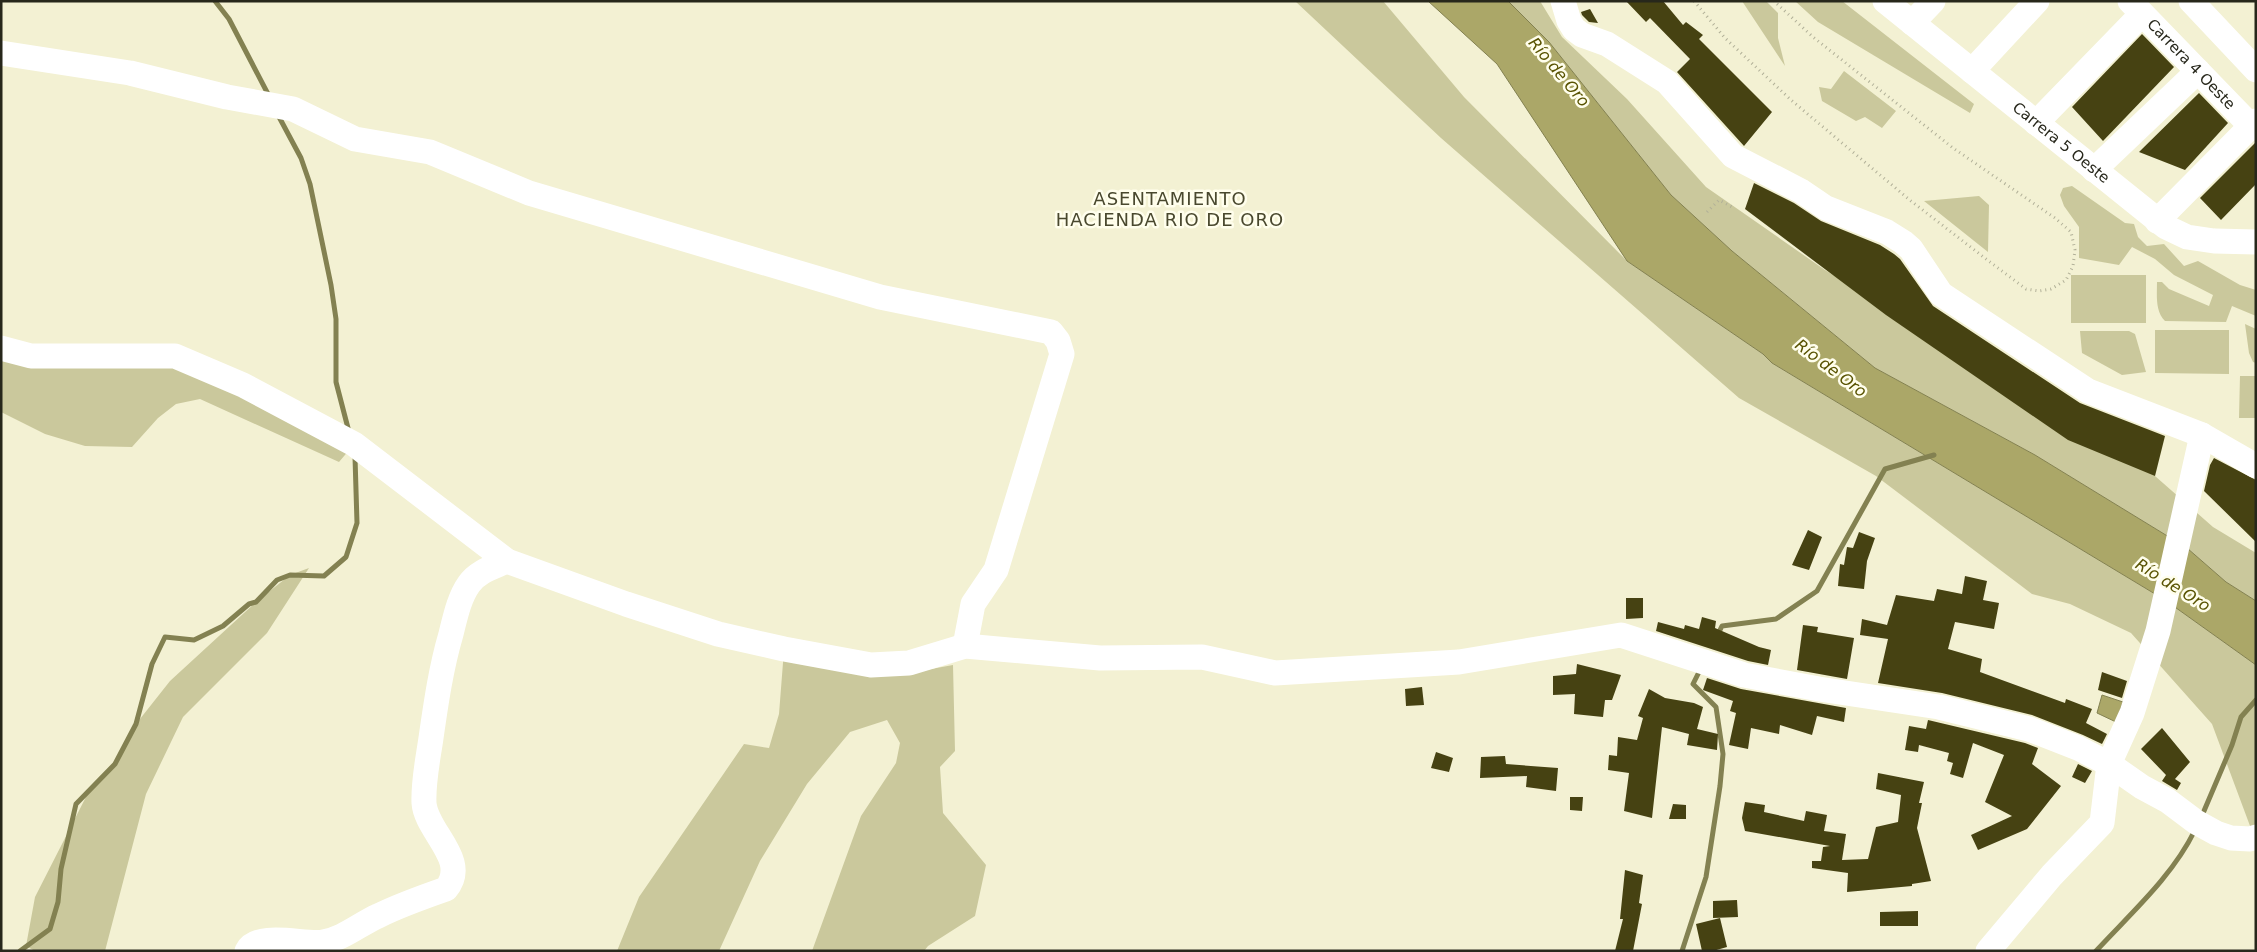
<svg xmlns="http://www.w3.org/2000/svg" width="2257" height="952" font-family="'DejaVu Sans',sans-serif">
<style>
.green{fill:#cac89c}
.water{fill:#aba768;stroke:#838151}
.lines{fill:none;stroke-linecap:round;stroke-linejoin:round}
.stream{stroke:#838151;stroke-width:5}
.building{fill:#464212}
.path{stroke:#b1b098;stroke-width:3;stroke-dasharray:1 4;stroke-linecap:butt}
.minor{stroke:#fff;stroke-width:25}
.labels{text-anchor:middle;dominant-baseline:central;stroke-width:5;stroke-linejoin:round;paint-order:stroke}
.street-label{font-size:15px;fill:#27271b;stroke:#fffeec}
.water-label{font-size:16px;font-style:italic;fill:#595302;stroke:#fffeec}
.quarter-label{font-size:18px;letter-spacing:1px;fill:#49482e;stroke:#fffeec}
</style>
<rect width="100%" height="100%" fill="#f3f1d3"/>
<path class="green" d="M1295,1H1383L1464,97L1627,261L1763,354L1772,363L2165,600L2256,665V842L2212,724L2131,633L2070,604L2032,594L1876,476L1739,398L1441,138Z
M1508,1H1540L1562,37L1627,99L1706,187L1825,270L2155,476L2213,527L2256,553V601L2226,582L2187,548L2035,455L1875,368L1732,251L1671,195L1549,42Z
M1742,1H1766L1778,13V38L1785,66Z
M1795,1H1842L1974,104L1970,113L1818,22Z
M1844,71L1896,111L1882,128L1865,117L1856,121L1822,101L1819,87L1831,89Z
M2072,186L2125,223L2134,224L2138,237L2147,246L2164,244L2184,266L2198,261L2240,285L2256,290V316L2232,306L2226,322L2165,321C2155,311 2157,295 2157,282H2162L2169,289L2209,306L2213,295L2174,275L2155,259L2132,247L2119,265L2079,258V227L2064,206L2060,195L2063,188Z
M1979,196L1989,205L1988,252L1924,201Z
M2071,275H2146V323H2071Z
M2245,324L2256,329V363L2253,362L2249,353Z
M2155,330H2229V374L2155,373Z
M2080,331H2129L2135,334L2146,372L2122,375L2082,353Z
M1,351L171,360L350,449L339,462L200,399L176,404L158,418L132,447L85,446L45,434L1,412Z
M2240,376H2256V418H2239Z
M309,568L267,633L183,717L146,794L105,951H35L26,946L35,897L89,791L115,764L136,724L170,681L256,602L290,575Z
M784,650L909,673L953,665L955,751L940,767L943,813L986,865L975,916L928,946L924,951H812L861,816L896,763L900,743L887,720L850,732L807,784L760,861L719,951H617L639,897L744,744L769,748L779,714Z"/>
<path class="water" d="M1428,1H1508L1549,42L1671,195L1732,251L1875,368L2035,455L2187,548L2226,582L2256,601V665L2165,600L1772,363L1763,354L1627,261L1497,64Z
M2102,695L2123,702L2116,722L2097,713Z"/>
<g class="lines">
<path class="stream" d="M215,1L229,19L269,96
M278,115L301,158L310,184L331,285L336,319V382L349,432
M1717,636L1722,626L1776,619L1817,591L1885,469L1934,455
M2201,818L2232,745L2241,717L2256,700
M20,951L50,929L58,902L61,869L76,804L115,764L136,724L152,664L165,637L194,640L223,626L249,604L256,602L277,580L290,575L324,576L346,557L357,523L355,457
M1682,951L1706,877L1720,786L1723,754L1716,707L1693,684L1701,668
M2096,951C2131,913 2172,877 2195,830"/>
</g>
<path class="building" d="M1626,1H1663L1683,25L1686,22L1703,35L1699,39L1772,112L1744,146L1677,72L1690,59L1650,18L1646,22Z
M1590,9L1598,23L1589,22L1582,15L1581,12Z
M2142,34L2174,67L2103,141L2072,107Z
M2199,93L2228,123L2185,170L2139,152Z
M2256,142V184L2221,220L2200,198Z
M1754,183L1794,203L1821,221L1880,245L1894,254L1900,259L1933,306L2080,403L2165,436L2155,476L2068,440L1886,315L1745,209Z
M2214,458L2256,480V542L2204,491L2210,465Z
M1808,530L1822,537L1809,570L1792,565Z
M1859,532L1875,538L1867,561L1864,589L1838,586L1840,564L1844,565L1847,547L1853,548Z
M1965,576L1987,581L1983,600L1999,603L1994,629L1955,622L1948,649L1982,659L1980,672L2065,703L2066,699L2092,709L2086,723L2107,734L2102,744L2083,735L2032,715L1942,693L1878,683L1888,639L1860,635L1862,619L1887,625L1896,595L1934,601L1937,589L1962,594Z
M1626,598H1643V618L1626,619Z
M1702,617L1716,621L1715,628L1759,647L1771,650L1768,665L1748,661L1656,631L1658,622L1684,629L1685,625L1699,629Z
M1803,625L1818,627L1817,632L1854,638L1847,679L1797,670Z
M1577,664L1621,675L1612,700H1605L1603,717L1574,714L1575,694L1553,695V676L1576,674Z
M2102,672L2127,681L2122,698L2098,690Z
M1707,678L1741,689L1846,708L1844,722L1817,716L1812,735L1780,725L1779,734L1751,728L1748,749L1729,745L1736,713L1730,711L1733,701L1703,690Z
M1422,687L1424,705L1406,706L1405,689Z
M1649,689L1665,698L1694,703L1703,707L1697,729L1718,734L1717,750L1687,745L1689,734L1662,727L1652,818L1624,811L1629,773L1608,770L1609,755L1617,756L1618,737L1637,740L1643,718L1638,716Z
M1928,720L2025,743L2038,748L2032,764L2061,786L2027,829L1978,850L1971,835L2012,816L1985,802L2004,755L1973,743L1963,778L1950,774L1953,763L1947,761L1949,753L1919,745L1918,752L1905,750L1909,726L1926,729Z
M2162,728L2190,762L2175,779L2181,783L2177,790L2162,781L2166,775L2141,749Z
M1436,752L1453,758L1449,772L1431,768Z
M1505,756L1506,764L1558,768L1556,791L1526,787L1527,776L1480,778L1481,757Z
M2078,764L2092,771L2085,783L2072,777Z
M1878,773L1924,782L1919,803H1922L1917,828L1931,881L1912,884V886L1847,892L1848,873L1812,868V861H1821L1823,847L1830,846L1745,831L1742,818L1745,802L1765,805L1764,812L1804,821L1806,811L1827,815L1824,831L1846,834L1842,860L1868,859L1876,827L1898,822L1901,795L1876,789Z
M1570,797H1583L1582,811L1570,810Z
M1673,804L1686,805V819H1669Z
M1625,870L1643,875L1639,903L1642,904L1633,951H1615L1623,919H1620Z
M1737,900L1738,917L1713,918V901Z
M1918,911V926H1880V912Z
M1720,918L1727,947L1713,951H1702L1696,924Z"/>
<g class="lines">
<path class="path" d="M1694,1L1725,38L1791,100L1911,201L1990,262L2026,289L2039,291L2051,289L2066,280L2073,266L2075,250L2071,232L2055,218L1953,148L1813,37L1774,1
M1707,212L1719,200L1734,208"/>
<g class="minor">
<path d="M1563,1L1569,21L1574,29L1582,35L1607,44L1667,82L1733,156L1801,191L1826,208L1887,232L1903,242L1911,249L1941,294L2088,391L2202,435L2256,466"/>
<path id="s1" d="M1885,1L2166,227L2187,237L2214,241L2256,242"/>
<path id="s2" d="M2130,1L2251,126"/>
<path d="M2191,1L2256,70"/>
<path d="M1912,23L1933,1"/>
<path d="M1,53L130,73L227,97L293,109L355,139L430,152L529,193L880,297L1051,332L1058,341L1062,354L996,570L973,604L965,646"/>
<path d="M1972,71L2037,1"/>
<path d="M2036,123L2142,14"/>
<path d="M2094,170L2198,71"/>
<path d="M2157,221L2256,121"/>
<path d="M1,348L31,356H175L243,385L354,444L507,561L626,604L718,634L784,649L871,665L909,663L965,646L1100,658L1202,657L1275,673L1459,662L1621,635L1744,675L1819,689L1939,707L2029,729L2078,748L2109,764L2142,787L2168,801L2196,822L2216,833L2231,838L2250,839L2256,837"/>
<path d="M247,951C257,931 305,945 323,942C343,939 360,924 378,916C400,905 423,897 446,889C470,860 426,832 424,803C423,782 428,759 431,738C436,703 441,668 451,634C455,618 459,598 469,584C478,571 494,567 507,561"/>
<path d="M1988,951L2052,875L2102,823L2109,764L2132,713L2158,631L2202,435"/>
</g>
</g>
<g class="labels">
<g class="street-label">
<text stroke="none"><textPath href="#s2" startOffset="88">Carrera 4 Oeste</textPath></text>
<text stroke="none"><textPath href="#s1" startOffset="226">Carrera 5 Oeste</textPath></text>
</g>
<g class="water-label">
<text transform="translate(1559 72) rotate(50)">Río de Oro</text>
<text transform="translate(1831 368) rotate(37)">Río de Oro</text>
<text transform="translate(2173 585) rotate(32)">Río de Oro</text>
</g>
<g class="quarter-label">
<text x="1170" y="198">ASENTAMIENTO<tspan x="1170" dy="21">HACIENDA RIO DE ORO</tspan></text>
</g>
</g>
<rect width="2257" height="952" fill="none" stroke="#27271b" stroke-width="5"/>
</svg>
